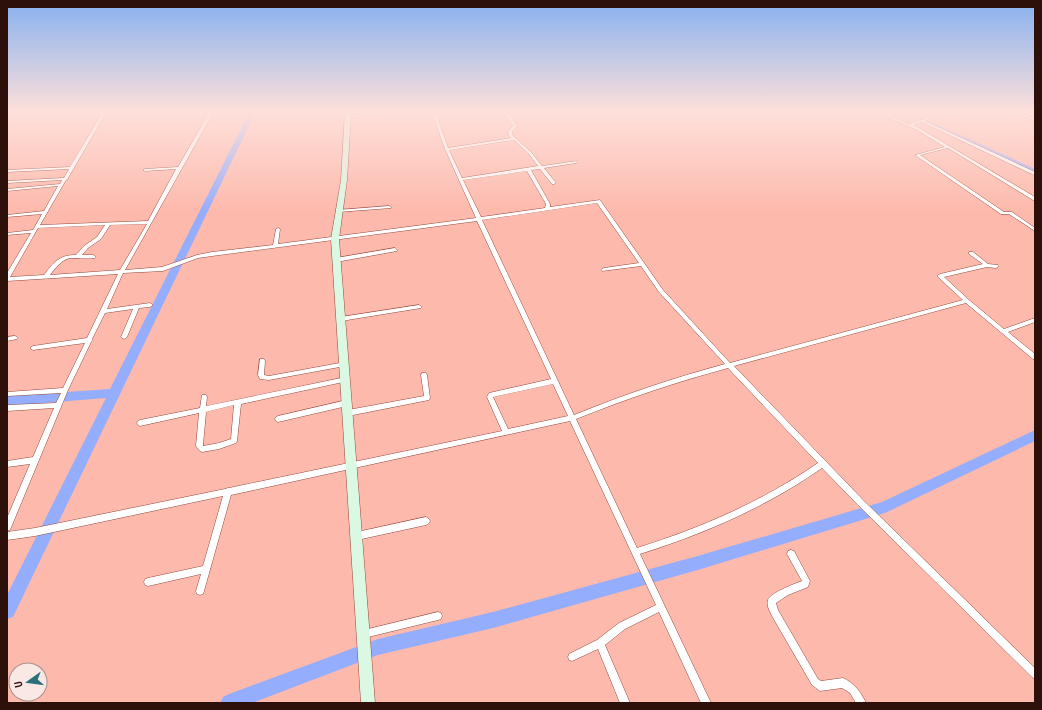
<svg xmlns="http://www.w3.org/2000/svg" width="1042" height="710" font-family="'PT Sans Narrow',sans-serif">
<style>
.lines{fill:none;stroke-linecap:round;stroke-linejoin:round}
.canal{fill:#95adfd;fill-rule:evenodd}
.river{fill:#95adfd;fill-rule:evenodd}
.street-casing{stroke:#92483c;stroke-width:1}
.secondary-casing{stroke:#92483c;stroke-width:1}
.street{fill:#fff;fill-rule:evenodd}
.secondary{fill:#dbf8e2;fill-rule:evenodd}
</style>
<rect width="100%" height="100%" fill="#fdb9ac"/>
<g class="lines">
<path class="canal" d="M906,113H911L1035,169V172Z"/>
<path class="river" d="M249,113H255L13,617L7,619V595L106,398L7,406V396L110,389Z
M1035,430V441L885,513L701,569L493,628L378,655L252,703H220L223,697L229,694L378,639L493,612L701,555L882,502Z"/>
<defs>
<path id="street" d="M102,113H106L68,178V179L66,180L40,225L148,221L176,169L145,171L143,170L145,169L178,167L209,113H213L125,270L162,267L197,255L212,252L273,245L276,229L278,228L280,229L278,244L476,218L445,149L432,113H436L448,148L511,138L509,136L508,132L513,126L504,113H508L517,126L512,132L513,136L531,152L542,166L577,161L578,162L576,163L544,168L556,183L554,184H552L540,169L531,170L550,204V207L600,200L663,290L730,363L963,300L937,276L940,274L983,264L969,254V252H973L988,264L998,265L999,266L996,268L987,267L944,277L969,300L1004,329L1035,318V322L1008,332L1035,354V359H1033L966,303L734,366L864,501L1035,668V679L1032,677L858,505L822,468C766,507 706,533 640,554L711,703H701L659,612L625,629L605,645L630,703H620L598,649L572,661L569,660L568,657L569,654L597,640L619,623L656,605L570,421L231,495L204,591L203,594L200,595L197,594L196,591L201,574L148,586L145,585L144,582L145,579L148,578L203,566L223,496L35,536L7,540V532L35,528L225,489L228,488H229L502,431L487,397L489,393L551,379L477,221L212,256L198,258L163,271L123,273L107,309L150,303L153,305L150,307L139,308L127,337L124,339L121,337L133,309L105,313L92,339L93,340L91,342L68,390L10,530L7,531V518L30,464L7,467V461L33,457L54,408L7,411V405L56,403L61,393L7,396V392L63,388L85,343L33,350L30,348L33,346L87,338L118,274L7,281V273L31,233L7,235V233L33,230L42,214L7,217V215L44,211L58,186L7,191V189L60,184L62,180L7,183V181L64,178L69,169L7,172V170L70,167ZM514,140L529,154L538,166L462,178L449,150ZM527,171L546,204L545,208L481,217L463,180ZM597,203L639,263L604,268L602,269L601,270L602,271L641,266L659,292L725,364C673,378 623,395 574,415L482,220ZM147,224L120,270L50,275C69,250 70,261 95,258L96,257L93,255H82L88,248L101,239L110,225ZM105,225L97,237L84,246L76,255C59,255 54,262 44,275L10,277L38,228ZM728,368L818,463C761,502 703,527 637,548L576,419C626,399 676,382 728,368ZM553,384L568,416L508,429L493,397Z
M372,113H382L380,114L348,118L346,117L348,116Z
M879,113H884L909,124L942,113H947L925,121L1035,172V175H1034L922,122L913,125L919,128L1035,197V200H1033L948,148L920,155L1004,212H1012L1035,228V231L1009,214H1001L915,155L945,147L917,130Z
M1015,113H1020L1035,119V121Z
M389,206L391,207V208L338,212L336,211L338,210Z
M395,248L397,250V251L336,262L333,260L336,258Z
M419,305L422,307L421,308L341,321L338,319L341,317Z
M15,336L17,337L18,338L17,339L7,341V337Z
M260,359H264L265,361L264,375L269,376L345,362H347L348,364L347,366H345L269,380L260,379L258,375Z
M422,373H426L427,375L430,398L429,400L348,416L346,415L345,413L346,411L348,410L424,396L421,375Z
M346,377H348L349,379L348,381L241,404L237,441L236,443L219,449L202,452L200,451L196,446L199,413L140,426L138,425L137,423L138,421L140,420L200,408L202,395H206L207,397L206,406ZM234,405L231,439L219,443L203,446V445L206,412Z
M347,400L349,401L350,403L349,405L347,406L278,422L276,421L275,419L276,417L278,416Z
M426,517L429,519L430,521L429,523L426,525L357,540L354,539L353,536L354,533L357,532Z
M791,550L794,551L810,581L808,587L788,595L776,603L778,610L818,679L821,681L843,678C854,683 861,692 866,703H856L850,693L842,688L820,691L812,685L772,616C770,611 766,606 768,600C770,593 794,584 802,581L787,554L788,551Z
M438,612L441,613L442,616L441,619L438,620L364,638L361,637L360,634L361,631L364,630Z"/>
<path id="secondary" d="M345,113H351L347,180L339,239L375,703H361L331,239L341,180Z"/>
</defs>
<use href="#street" class="street-casing"/>
<use href="#secondary" class="secondary-casing"/>
<use href="#street" class="street"/>
<use href="#secondary" class="secondary"/>
</g>
<linearGradient id="sky" x2="0" y2="1"><stop stop-color="#87b1f0"/><stop offset="0.53" stop-color="#fee0da"/><stop offset="1" stop-color="#fee0da" stop-opacity="0"/></linearGradient>
<rect width="1042" height="212" fill="url(#sky)"/>
<rect width="1042" height="710" fill="none" stroke="#2e100b" stroke-width="16"/>
<g transform="translate(28 682) rotate(256)"><circle r="19" fill="#fae8e4" stroke="#a8928d"/>
<path d="M0-3L7 15L0 10L-7 15Z" fill="#29707c"/>
<text y="-6" font-size="11" font-weight="bold" text-anchor="middle" fill="#2e100b">U</text>
</g>
</svg>
